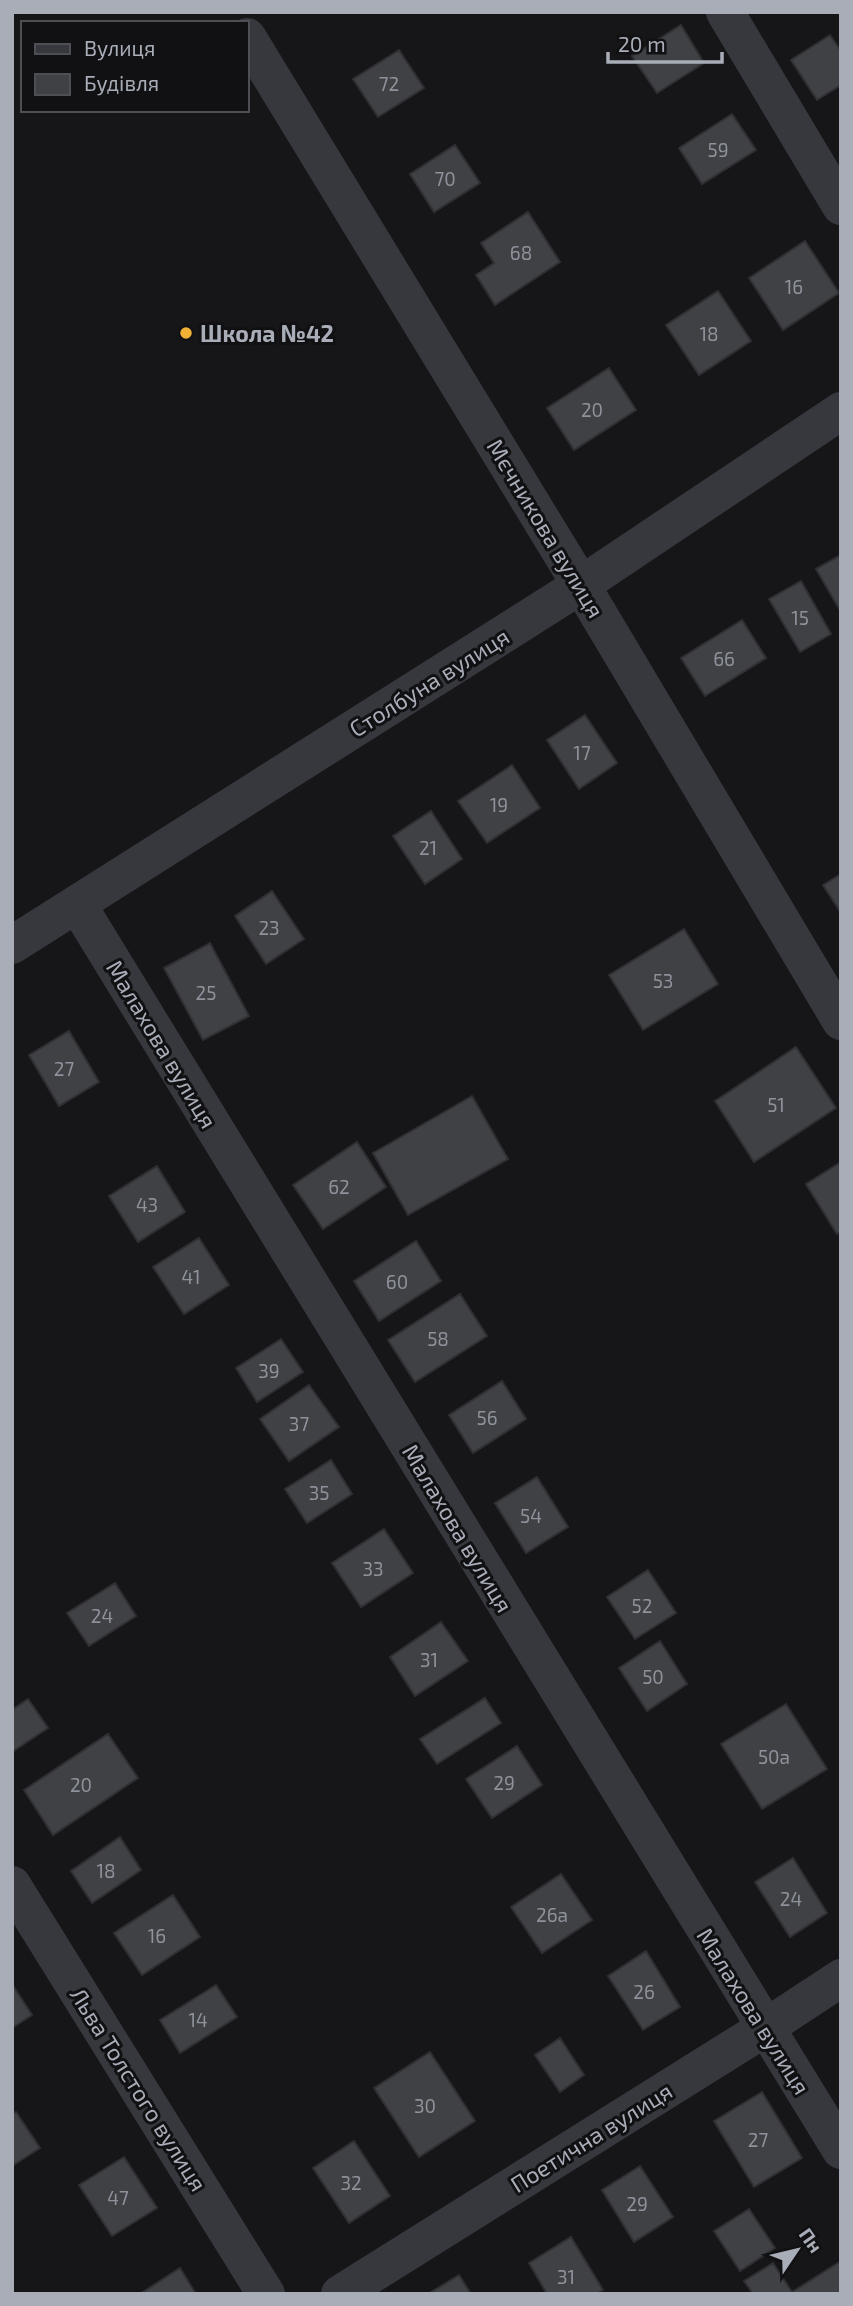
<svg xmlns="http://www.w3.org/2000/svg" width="853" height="2306" font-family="'Exo 2',sans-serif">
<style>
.building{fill:#404145;stroke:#303034;stroke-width:2}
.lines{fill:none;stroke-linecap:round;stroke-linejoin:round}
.minor{stroke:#37383d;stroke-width:38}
.poi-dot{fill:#f2b134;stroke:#111113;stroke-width:2.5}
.labels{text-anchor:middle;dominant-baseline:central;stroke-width:6;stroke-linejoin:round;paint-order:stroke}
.number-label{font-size:19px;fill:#8e929b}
.poi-label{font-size:23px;font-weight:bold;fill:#a8adb8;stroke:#111113;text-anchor:start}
.street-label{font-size:23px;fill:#a8adb8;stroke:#111113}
</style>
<rect width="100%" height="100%" fill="#161618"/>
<path class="building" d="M681,25L704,63L657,93L632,56Z
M830,35L841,51V85L817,100L791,60Z
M399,50L424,88L378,117L353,79Z
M732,114L756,150L702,184L679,148Z
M455,145L480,183L434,212L410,174Z
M528,212L560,262L495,305L476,275L494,263L481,243Z
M805,241L839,293L783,330L749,278Z
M718,291L751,341L699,375L666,325Z
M609,368L636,410L574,450L547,408Z
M841,555V612L816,569Z
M801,581L831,634L800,652L769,599Z
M742,620L766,658L705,696L681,658Z
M585,715L617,763L579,789L547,740Z
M512,765L540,808L487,843L458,801Z
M431,811L462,859L425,884L393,836Z
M841,874V913L823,885Z
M272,891L304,939L266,964L235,916Z
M684,929L718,984L643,1030L609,975Z
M210,943L249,1016L203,1040L164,968Z
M69,1031L99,1082L59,1106L29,1055Z
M796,1047L836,1108L754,1162L715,1101Z
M472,1096L508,1159L408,1215L373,1153Z
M357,1142L386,1187L323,1229L293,1185Z
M841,1162V1232L837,1234L806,1184Z
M157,1166L185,1212L138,1242L109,1196Z
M199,1238L229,1285L184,1314L153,1267Z
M416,1241L441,1281L379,1321L354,1281Z
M460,1294L487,1336L415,1382L388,1340Z
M281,1339L303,1372L257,1402L236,1368Z
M502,1381L526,1419L473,1453L449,1415Z
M309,1385L339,1427L289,1461L260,1419Z
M331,1460L352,1494L307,1523L285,1489Z
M537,1477L568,1527L526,1553L495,1503Z
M384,1529L413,1573L361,1607L332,1563Z
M648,1570L676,1613L635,1639L607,1597Z
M115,1583L136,1616L89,1646L67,1613Z
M441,1622L468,1661L415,1696L390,1657Z
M660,1641L687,1684L647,1711L619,1668Z
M485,1698L501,1723L437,1764L420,1739Z
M28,1699L48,1728L12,1752V1710Z
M786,1704L827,1769L762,1809L721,1744Z
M108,1734L138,1778L53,1835L24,1790Z
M517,1746L542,1785L492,1818L466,1779Z
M120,1837L141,1870L92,1903L71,1871Z
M793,1858L827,1913L790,1937L755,1882Z
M561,1874L592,1920L542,1953L511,1907Z
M173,1895L200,1937L142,1975L114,1933Z
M646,1951L680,2007L643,2030L608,1976Z
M12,1984L32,2015L12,2028Z
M216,1985L237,2017L180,2053L160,2020Z
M560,2038L584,2075L560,2092L535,2055Z
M430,2052L475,2121L419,2157L374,2088Z
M762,2092L802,2158L754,2187L714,2121Z
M16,2112L40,2148L12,2166V2114Z
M354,2141L390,2196L349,2223L313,2168Z
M124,2157L157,2208L112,2236L79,2185Z
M640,2166L673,2217L634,2242L602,2190Z
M749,2209L775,2248L740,2271L714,2231Z
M571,2237L603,2290L596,2294H547L529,2263Z
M841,2261V2294H753L744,2281L773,2263L792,2292Z
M180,2268L196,2294H140Z
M459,2275L471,2294H428Z"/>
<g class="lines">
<path class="minor" d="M725,12L841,206
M247,37L581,585L841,1021
M77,904L841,2150
M12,945L581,585L841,411
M12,1885L266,2294
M340,2294L765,2028L841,1978"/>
</g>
<circle class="poi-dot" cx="186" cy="333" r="7"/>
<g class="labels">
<g class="number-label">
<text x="389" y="83">72</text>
<text x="718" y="149">59</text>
<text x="445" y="178">70</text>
<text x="521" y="252">68</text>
<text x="794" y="286">16</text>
<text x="709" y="333">18</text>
<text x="592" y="409">20</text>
<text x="800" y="617">15</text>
<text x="724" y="658">66</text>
<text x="582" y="752">17</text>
<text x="499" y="804">19</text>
<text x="428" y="847">21</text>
<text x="269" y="927">23</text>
<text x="663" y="980">53</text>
<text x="206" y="992">25</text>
<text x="64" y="1068">27</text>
<text x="776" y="1104">51</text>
<text x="339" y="1186">62</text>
<text x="147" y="1204">43</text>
<text x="191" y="1276">41</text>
<text x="397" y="1281">60</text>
<text x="438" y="1338">58</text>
<text x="269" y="1370">39</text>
<text x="487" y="1417">56</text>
<text x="299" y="1423">37</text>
<text x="319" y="1492">35</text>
<text x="531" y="1515">54</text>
<text x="373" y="1568">33</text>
<text x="642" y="1605">52</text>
<text x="102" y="1615">24</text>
<text x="429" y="1659">31</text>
<text x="653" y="1676">50</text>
<text x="774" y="1756">50а</text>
<text x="504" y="1782">29</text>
<text x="81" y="1784">20</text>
<text x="106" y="1870">18</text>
<text x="791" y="1898">24</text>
<text x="552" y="1914">26а</text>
<text x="157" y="1935">16</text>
<text x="644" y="1991">26</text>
<text x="198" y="2019">14</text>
<text x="425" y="2105">30</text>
<text x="758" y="2139">27</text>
<text x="351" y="2182">32</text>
<text x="118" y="2197">47</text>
<text x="637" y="2203">29</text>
<text x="566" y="2276">31</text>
</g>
<g class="poi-label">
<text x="200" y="333">Школа №42</text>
</g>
<g class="street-label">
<text transform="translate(546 528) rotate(59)">Мєчникова вулиця</text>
<text transform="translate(429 682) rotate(-32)">Столбуна вулиця</text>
<text transform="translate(162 1044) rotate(59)">Малахова вулиця</text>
<text transform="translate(458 1528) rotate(59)">Малахова вулиця</text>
<text transform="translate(754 2011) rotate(58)">Малахова вулиця</text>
<text transform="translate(139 2089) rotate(58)">Льва Толстого вулиця</text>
<text transform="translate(591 2137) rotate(-32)">Поетична вулиця</text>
</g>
</g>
<rect width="853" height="2306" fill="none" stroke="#a8adb8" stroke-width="28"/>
<rect x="21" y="21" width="228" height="91" fill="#111113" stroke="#4d4f55" stroke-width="2"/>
<rect x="35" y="44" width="35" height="10" fill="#37383d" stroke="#4d4f55" stroke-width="2"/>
<text x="84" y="56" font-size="21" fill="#a8adb8">Вулиця</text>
<rect x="35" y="74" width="35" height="21" fill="#404145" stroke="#4d4f55" stroke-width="2"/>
<text x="84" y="91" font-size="21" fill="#a8adb8">Будівля</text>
<g transform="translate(797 2250) rotate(55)" stroke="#111113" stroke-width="5" paint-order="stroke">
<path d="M0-5L12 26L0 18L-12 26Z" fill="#a8adb8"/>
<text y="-10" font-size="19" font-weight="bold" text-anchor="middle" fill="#a8adb8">Пн</text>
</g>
<path d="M608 52v10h114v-10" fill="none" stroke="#a8adb8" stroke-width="3.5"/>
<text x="618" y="52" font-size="21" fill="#a8adb8" stroke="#111113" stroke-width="5" paint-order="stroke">20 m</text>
</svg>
